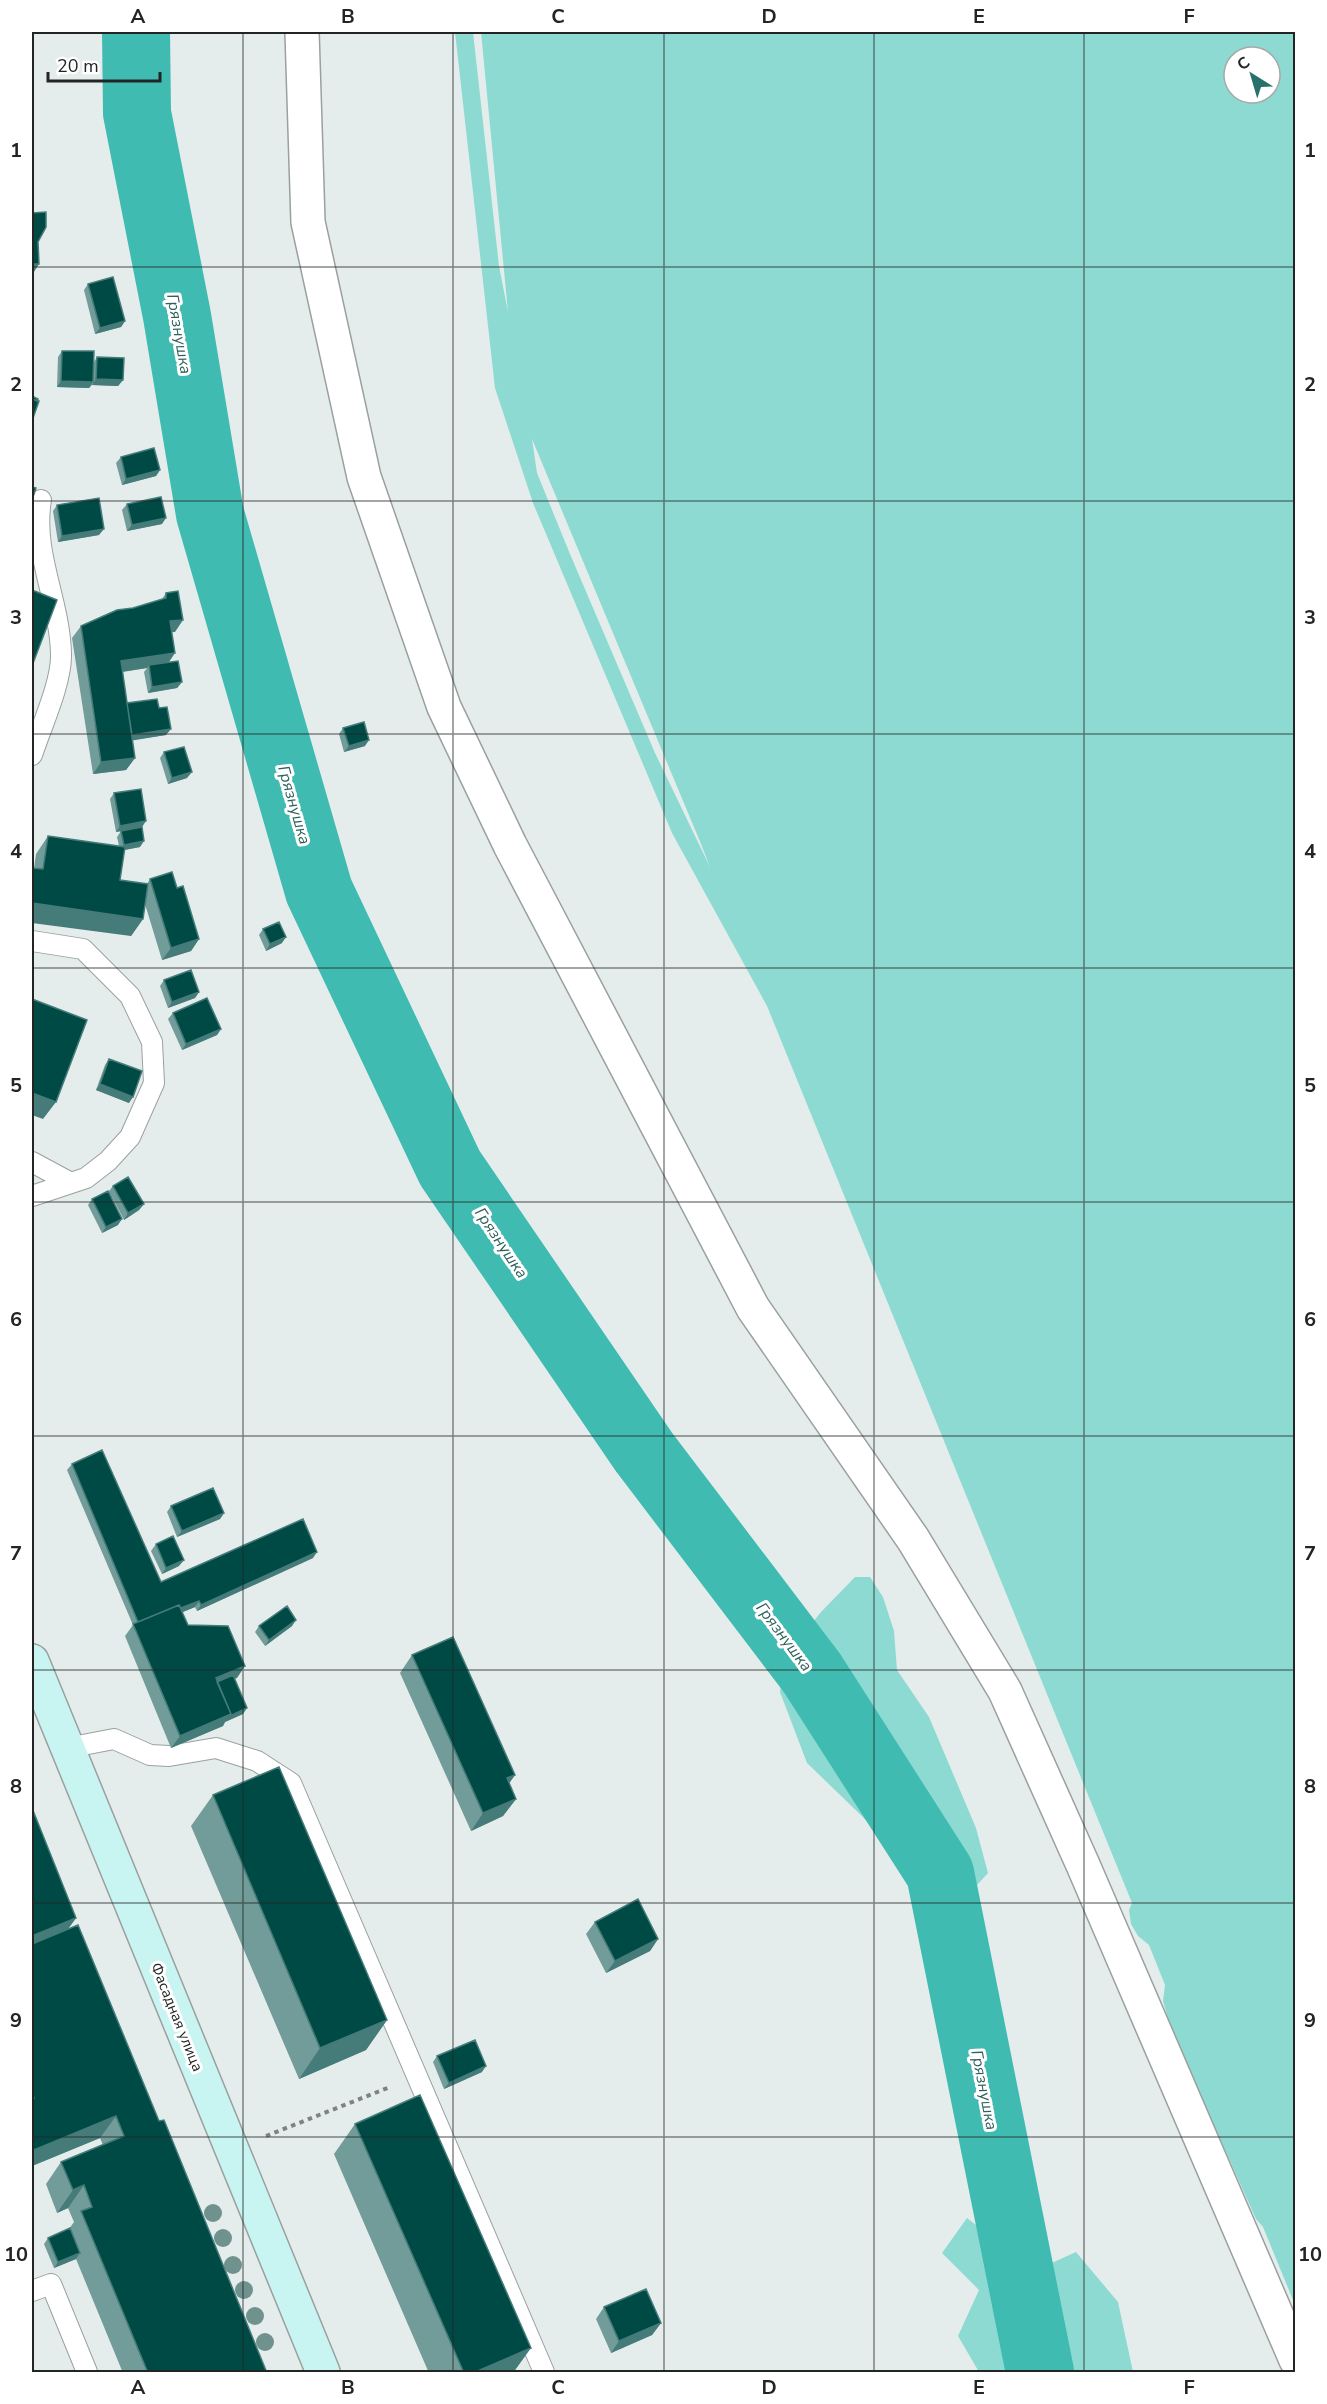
<svg xmlns="http://www.w3.org/2000/svg" width="1327" height="2404" font-family="'Nunito Sans',sans-serif">
<style>
.green{fill:#8ddad2;fill-rule:evenodd}
.lines{fill:none;stroke-linecap:round;stroke-linejoin:round}
.river{stroke:#40bbb1;stroke-width:68}
.lane-casing{stroke:#9aa09f;stroke-width:22}
.street-casing{stroke:#9aa09f;stroke-width:36}
.secondary-casing{stroke:#9aa09f;stroke-width:36}
.path{stroke:#7e8382;stroke-width:4;stroke-dasharray:4.5 4.5;stroke-linecap:butt}
.lane{stroke:#fff;stroke-width:20}
.street{stroke:#fff;stroke-width:33}
.secondary{stroke:#c8f5f2;stroke-width:33}
.tree{fill:#70928f}
.wall{fill:#729c99}
.shaded-wall{fill:#457b78}
.building{fill:#004a46;stroke:#457b78;stroke-width:1.5}
.grid{fill:none;stroke:#222524;stroke-width:1.5;stroke-opacity:0.55}
.labels{text-anchor:middle;dominant-baseline:central;stroke-width:6;stroke-linejoin:round;paint-order:stroke}
.street-label{font-size:15px;fill:#222524;stroke:#fff}
.water-label{font-size:16px;font-style:italic;fill:#2e615c;stroke:#fff}
.neatline{fill:none;stroke:#222524;stroke-width:2}
.grid-label{font-size:20px;text-anchor:middle;font-weight:bold;fill:#222524}
</style>
<rect width="100%" height="100%" fill="#e5edec"/>
<path class="green" d="M455,32H473L499,266L508,312L481,32H1295V2305L1263,2227L1256,2219L1171,2029L1163,2001L1165,1985L1149,1945L1138,1936L1131,1924L1129,1910L1132,1903L767,1006L672,833L533,503L495,388ZM1234,57H1270V93H1234ZM532,439L701,844L710,867L655,753L570,554L537,473Z
M855,1577H870L883,1597L894,1631L897,1670L929,1717L976,1828L988,1873L967,1896L867,1821L807,1763L780,1692L784,1658L821,1612Z
M967,2218L1034,2271L1076,2252L1118,2302L1133,2372H979L958,2336L979,2290L942,2253Z"/>
<g class="lines">
<path class="river" d="M136,32L137,113L177,316L210,514L319,891L450,1168L644,1452L812,1673L940,1873L1040,2372"/>
<defs>
<path id="lane" d="M32,755C41,727 62,682 61,654C60,601 32,553 41,500
M32,941L83,949L130,996L152,1042L154,1083L130,1137L108,1161L86,1178L32,1196
M32,1162L71,1183
M67,1748L114,1739L150,1755L169,1756L216,1748L257,1761L291,1783L544,2372
M32,2291L51,2284L87,2372"/>
<path id="street" d="M302,32L308,222L364,477L444,707L510,845L753,1308L913,1539L1005,1691L1083,1865L1296,2360"/>
<path id="secondary" d="M32,1661L323,2372"/>
</defs>
<use href="#lane" class="lane-casing"/>
<use href="#street" class="street-casing"/>
<use href="#secondary" class="secondary-casing"/>
<path class="path" d="M266,2136L390,2087"/>
<use href="#lane" class="lane"/>
<use href="#street" class="street"/>
<use href="#secondary" class="secondary"/>
</g>
<g class="tree">
<circle cx="213" cy="2213" r="9"/>
<circle cx="223" cy="2238" r="9"/>
<circle cx="233" cy="2265" r="9"/>
<circle cx="244" cy="2290" r="9"/>
<circle cx="255" cy="2316" r="9"/>
<circle cx="265" cy="2342" r="9"/>
</g>
<path class="wall" d="M88,284L125,321L121,327L95,334L84,290Z
M62,351L94,362L97,357L123,380L118,386L92,385L89,388L57,387L58,357Z
M121,457L160,470L156,476L122,485L116,463Z
M127,504L162,524L127,531L122,510Z
M57,505L99,535L58,542L53,511Z
M166,593L175,632H172L169,662L182,682L177,688L148,693L144,672L147,668L123,672L127,703L159,708L166,735L132,740L135,758L126,770L93,774L72,638L81,626L133,608L162,599Z
M343,728L365,746L344,752L339,734Z
M164,752L187,778L168,784L160,758Z
M114,793L142,827L140,847L124,850L120,880L147,884L150,879L177,888L199,939L191,951L162,960L145,904L143,919L131,936L34,868L36,854L48,836L119,846L117,837L121,831L116,832L110,799Z
M263,929L282,943L266,951L259,935Z
M164,980L199,992L195,998L168,1008L160,986Z
M173,1013L221,1029L217,1035L182,1050L168,1019Z
M109,1059L129,1103L96,1090L105,1065Z
M113,1186L144,1204L139,1210L124,1220L112,1197L118,1225L102,1233L88,1205L92,1199L109,1191Z
M72,1464L161,1582L313,1558L197,1611L195,1607L182,1612L188,1625L237,1678H235L243,1714L225,1722L223,1726L171,1748L125,1636L133,1625L67,1470Z
M171,1506L224,1513L220,1519L177,1537L167,1512Z
M156,1544L179,1566L162,1574L151,1551Z
M259,1626H292L265,1646L255,1632Z
M412,1655L515,1775L509,1783L516,1799L503,1816L471,1831L400,1673Z
M213,1795L387,2020L366,2050L299,2079L191,1826Z
M32,1808L76,1918L68,1929L159,2121L267,2373H123L76,2259L54,2268L44,2244L48,2238L69,2229L74,2222L68,2208L57,2213L46,2184L61,2162L103,2145L100,2138L32,2166Z
M595,1922L658,1939L650,1951L606,1973L586,1934Z
M437,2056L482,2072L444,2089L433,2062Z
M355,2124L513,2373H429L334,2154Z
M604,2307L661,2323L652,2335L611,2353L596,2319Z"/>
<path class="shaded-wall" d="M32,264H39L32,275Z
M125,321L121,327L95,334L100,328Z
M96,379L123,380L118,386L92,385Z
M61,381L93,382L89,388L57,387Z
M160,470L156,476L122,485L126,479Z
M166,518L162,524L127,531L132,525Z
M104,529L99,535L58,542L62,536Z
M183,620L175,632L162,633L170,621Z
M175,653L167,665H149L147,668L113,673L121,661Z
M182,682L177,688L148,693L152,687Z
M171,729L166,735L123,742L127,736Z
M369,740L365,746L344,752L349,746Z
M135,758L126,770L93,774L101,762Z
M192,772L187,778L168,784L172,778Z
M146,821L142,827L116,832L120,826Z
M144,841L140,847L119,851L124,845Z
M32,903L143,919L131,936L32,923Z
M286,937L282,943L266,951L270,944Z
M199,939L191,951L162,960L171,948Z
M199,992L195,998L168,1008L172,1002Z
M221,1029L217,1035L182,1050L186,1044Z
M100,1084L133,1097L129,1103L96,1090Z
M32,1093L56,1102L43,1119L32,1115Z
M144,1204L139,1210L124,1220L128,1213Z
M122,1219L118,1225L102,1233L106,1227Z
M224,1513L220,1519L177,1537L182,1531Z
M317,1552L313,1558L197,1611L201,1605Z
M184,1560L179,1566L162,1574L166,1568Z
M199,1601L195,1607L136,1632L140,1626Z
M296,1620L292,1626L265,1646L269,1640Z
M245,1666L237,1678L214,1687L216,1678Z
M247,1708L243,1714L225,1722L223,1726L171,1748L180,1736L231,1714Z
M515,1775L503,1792L507,1778Z
M516,1799L503,1816L471,1831L483,1813Z
M76,1918L60,1940L32,1952V1936Z
M658,1939L650,1951L606,1973L615,1961Z
M387,2020L366,2050L299,2079L320,2048Z
M486,2066L482,2072L444,2089L449,2083Z
M116,2116L100,2138L32,2166V2153L34,2150Z
M84,2185L68,2208L57,2213L73,2190Z
M80,2253L76,2259L54,2268L58,2262Z
M661,2323L652,2335L611,2353L619,2341Z
M531,2348L513,2373H473Z"/>
<path class="building" d="M46,212V227L38,242L39,264H32V213Z
M32,276L33,305H32Z
M113,277L125,321L100,328L88,284Z
M62,351H94L93,382L61,381Z
M97,357L124,358L123,380L96,379Z
M32,396L38,399L37,401L32,399Z
M32,399L39,401L32,421Z
M154,448L160,470L126,479L121,457Z
M32,487L36,488L32,500Z
M161,497L166,518L132,525L127,504Z
M99,498L104,529L62,536L57,505Z
M32,590L57,600L32,666Z
M178,591L183,620L170,621L175,653L121,661L135,758L101,762L81,626L117,610L133,608L166,598V593Z
M178,661L182,682L152,687L149,665Z
M157,699L159,708L167,707L171,729L132,735L127,703Z
M364,722L369,740L349,746L343,728Z
M184,747L192,772L172,778L164,752Z
M141,789L146,821L120,826L114,793Z
M142,827L144,841L124,845L121,831Z
M48,836L125,847L120,880L148,884L143,919L32,903V868L43,869Z
M172,872L177,888L183,886L199,939L171,948L150,879Z
M279,922L286,937L270,944L263,929Z
M191,970L199,992L172,1002L164,980Z
M207,998L221,1029L186,1044L173,1013Z
M32,999L87,1020L56,1102L32,1093Z
M109,1059L142,1071L133,1097L100,1084Z
M128,1177L144,1204L128,1213L113,1186Z
M108,1191L122,1219L106,1227L92,1199Z
M102,1450L161,1582L303,1519L317,1552L201,1605L199,1601L181,1608L179,1605L138,1622L72,1464Z
M213,1488L224,1513L182,1531L171,1506Z
M173,1536L184,1560L166,1568L156,1544Z
M179,1605L188,1625L228,1626L245,1666L216,1678L231,1714L180,1736L133,1624Z
M287,1606L296,1620L269,1640L259,1626Z
M453,1637L515,1775L507,1778L516,1799L483,1813L412,1655Z
M233,1675L247,1708L230,1716L231,1714L217,1682Z
M279,1767L387,2020L320,2048L213,1795Z
M32,1808L76,1918L32,1936Z
M638,1899L658,1939L615,1961L595,1922Z
M78,1925L159,2121L164,2120L267,2373H148L81,2211L92,2207L84,2185L73,2190L61,2162L124,2136L116,2116L34,2150L32,2144V2099L34,2098L32,2092V1944Z
M475,2040L486,2066L449,2083L437,2056Z
M420,2095L531,2348L473,2373H464L355,2124Z
M70,2228L80,2253L58,2262L48,2238Z
M646,2289L661,2323L619,2341L604,2307Z"/>
<path class="grid" d="M243,32V2372M453,32V2372M664,32V2372M874,32V2372M1084,32V2372M32,267H1296M32,501H1296M32,734H1296M32,968H1296M32,1202H1296M32,1436H1296M32,1670H1296M32,1903H1296M32,2137H1296"/>
<g class="labels">
<g class="street-label">
<text transform="translate(177 2017) rotate(68)">Фасадная улица</text>
</g>
<g class="water-label">
<text transform="translate(179 334) rotate(80)">Грязнушка</text>
<text transform="translate(294 805) rotate(74)">Грязнушка</text>
<text transform="translate(501 1243) rotate(56)">Грязнушка</text>
<text transform="translate(784 1637) rotate(53)">Грязнушка</text>
<text transform="translate(984 2090) rotate(79)">Грязнушка</text>
</g>
</g>
<rect width="1327" height="2404" fill="none" stroke="#ffffff" stroke-width="66"/>
<g transform="translate(1252 75) rotate(323)"><circle r="28" fill="#ffffff" stroke="#a7a8a7" stroke-width="1.5"/>
<path d="M0-4.5L10 22L0 15L-10 22Z" fill="#28716b"/>
<text y="-9" font-size="16" font-weight="bold" text-anchor="middle" fill="#222524">С</text>
</g>
<path d="M48 72v9h112v-9" fill="none" stroke="#222524" stroke-width="3"/>
<text x="57" y="72" font-size="18" fill="#222524" stroke="#ffffff" stroke-width="4.5" paint-order="stroke">20 m</text>
<rect x="33" y="33" width="1261" height="2338" class="neatline"/>
<g class="grid-label">
<text x="138" y="23">A</text>
<text x="348" y="23">B</text>
<text x="558" y="23">C</text>
<text x="769" y="23">D</text>
<text x="979" y="23">E</text>
<text x="1189" y="23">F</text>
<text x="16" y="157">1</text>
<text x="1310" y="157">1</text>
<text x="16" y="391">2</text>
<text x="1310" y="391">2</text>
<text x="16" y="624">3</text>
<text x="1310" y="624">3</text>
<text x="16" y="858">4</text>
<text x="1310" y="858">4</text>
<text x="16" y="1092">5</text>
<text x="1310" y="1092">5</text>
<text x="16" y="1326">6</text>
<text x="1310" y="1326">6</text>
<text x="16" y="1560">7</text>
<text x="1310" y="1560">7</text>
<text x="16" y="1793">8</text>
<text x="1310" y="1793">8</text>
<text x="16" y="2027">9</text>
<text x="1310" y="2027">9</text>
<text x="16" y="2261">10</text>
<text x="1310" y="2261">10</text>
<text x="138" y="2394">A</text>
<text x="348" y="2394">B</text>
<text x="558" y="2394">C</text>
<text x="769" y="2394">D</text>
<text x="979" y="2394">E</text>
<text x="1189" y="2394">F</text>
</g>
</svg>
